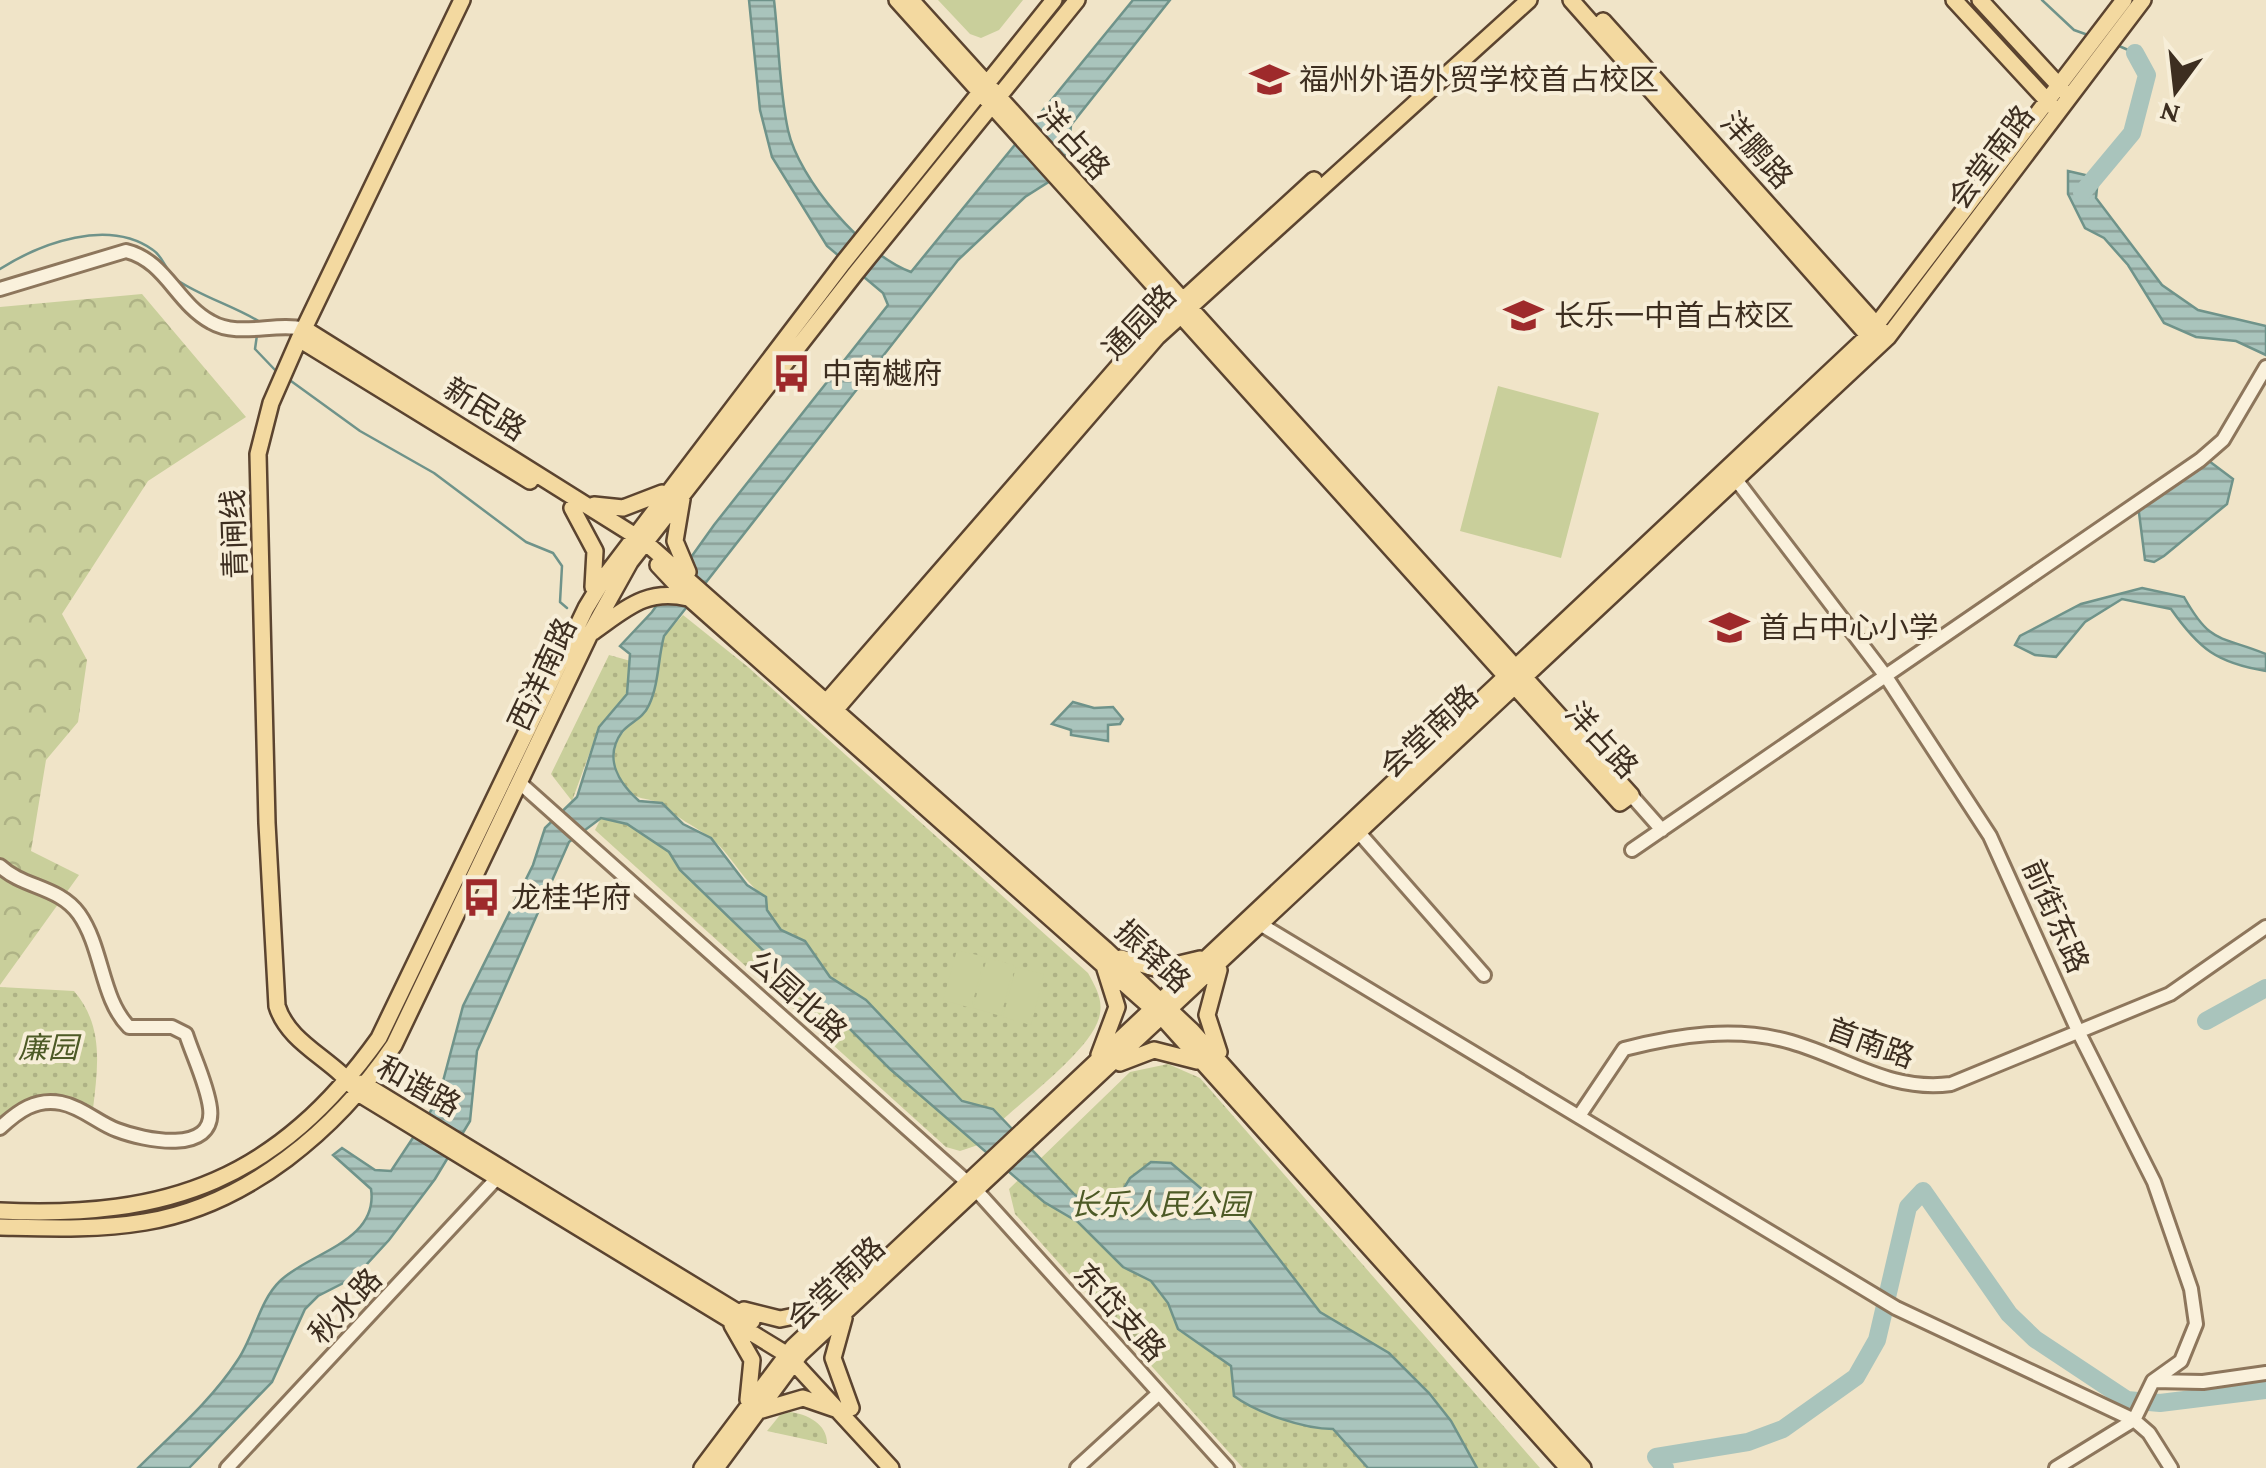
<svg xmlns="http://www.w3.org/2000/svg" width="2266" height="1468" font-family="'Crimson Pro','Noto Sans SC',serif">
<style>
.green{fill:url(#green-dots)}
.forest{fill:url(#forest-crowns)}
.pitch{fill:#c9cf9b}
.water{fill:url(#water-rules);stroke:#6f938a;stroke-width:2.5}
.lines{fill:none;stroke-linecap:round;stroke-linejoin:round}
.stream{stroke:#6f938a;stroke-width:2.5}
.river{stroke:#a9c4bc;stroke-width:18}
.minor-casing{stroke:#8d765c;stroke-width:18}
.major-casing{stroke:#5b4430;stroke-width:20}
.minor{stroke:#faf1dc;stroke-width:12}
.major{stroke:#f3d9a0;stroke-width:15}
.labels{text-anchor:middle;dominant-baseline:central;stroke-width:8;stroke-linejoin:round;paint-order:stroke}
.poi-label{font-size:30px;fill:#3d2e20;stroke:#f7eed8;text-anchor:start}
.street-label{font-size:30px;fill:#3d2e20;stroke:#f7eed8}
.park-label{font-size:30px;font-style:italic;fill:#4d5a26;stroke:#f7eed8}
</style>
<defs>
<pattern id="green-dots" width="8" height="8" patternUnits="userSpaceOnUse" patternTransform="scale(2.5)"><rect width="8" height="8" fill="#c9cf9b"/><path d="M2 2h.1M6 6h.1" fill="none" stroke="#aeb285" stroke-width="1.8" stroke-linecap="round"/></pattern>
<pattern id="forest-crowns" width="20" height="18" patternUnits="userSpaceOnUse" patternTransform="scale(2.5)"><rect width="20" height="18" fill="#c9cf9b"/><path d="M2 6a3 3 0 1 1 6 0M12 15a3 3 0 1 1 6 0" fill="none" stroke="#aeb285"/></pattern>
<pattern id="water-rules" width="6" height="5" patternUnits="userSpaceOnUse" patternTransform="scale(2.5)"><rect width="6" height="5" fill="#a9c4bc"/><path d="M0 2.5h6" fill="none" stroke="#8ba098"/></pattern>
</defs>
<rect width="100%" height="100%" fill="#f0e4c8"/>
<path class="green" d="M683,615L748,667L1088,973C1096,988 1104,1000 1099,1018C1090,1050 1026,1098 1000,1122L992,1109L963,1101L866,1000L830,977L805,941L781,930L767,910L766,897C741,881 732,853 708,836C692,825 678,818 663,806C652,796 638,803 623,787C616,778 612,762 615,750C620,724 648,720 656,679L632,674L627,694L599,727L572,801L551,774L609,655L656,668L664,636Z
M601,818L627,824L669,852L680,870L769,956L787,986L840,1019L978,1145L960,1151L946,1147L595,830Z
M0,987L74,991C104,1026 98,1066 93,1109C51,1091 37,1095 0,1120Z
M1168,1064L1200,1078L1540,1468H1243L1015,1214L1009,1189L1130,1072Z
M790,1412C808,1414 828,1425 827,1444L767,1431L780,1415Z"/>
<path class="forest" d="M142,294L246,417L148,481L62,614L87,660L78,722L46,760L31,851L79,875L0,985V307Z"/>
<path class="pitch" d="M938,0H1023L999,30L981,38L970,34Z
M1498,386L1599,413L1561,558L1460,531Z
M957,950L985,957L971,1008L943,1000Z
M987,958L1014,965L1001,1016L973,1008Z
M1016,967L1044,974L1031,1025L1003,1017Z"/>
<path class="water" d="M749,0H774C779,43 779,88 788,130C799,180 864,255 911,272L1133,0H1170L1071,125L1069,149L1050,181L1025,197L958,260L664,636C658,658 659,684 649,705C643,719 630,722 622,732C603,758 619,783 639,801L662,803L683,824L711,838L747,885L766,897L767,910L781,930L805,941L830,977L866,1000L962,1101L993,1109L1075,1195L1095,1205L1117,1200L1130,1178L1151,1162L1171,1163L1217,1202L1242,1211L1320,1312L1389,1353L1429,1393L1451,1421L1477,1468H1368L1333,1429C1304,1429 1257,1413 1234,1396L1231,1366L1178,1329L1168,1303L1151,1281L1123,1267L1078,1222L1044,1202L890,1069L840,1019L786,986L769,956L680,870L669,852L627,824L601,818L569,842L477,1051L470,1121L435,1179L389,1240L355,1277L318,1296L305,1309L272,1382L189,1468H138C172,1434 211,1401 237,1361C254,1337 259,1301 280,1281C308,1253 379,1242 371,1189L333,1155L342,1148L375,1170L391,1171L438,1100L463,1006L533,865L545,828L577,797L599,727L627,694L630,654L620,646L652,612L714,525L888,305L883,293L827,246L772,157L760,110Z
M2068,171L2098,178L2096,198L2162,285L2198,310L2266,326V355L2236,341L2196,337L2164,323L2128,265L2104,238L2085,228L2068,194Z
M2209,461L2233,479L2227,504L2164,556L2154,562L2145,560L2138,505Z
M2142,588L2184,597C2211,645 2219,635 2266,654V671C2217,663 2199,649 2171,609L2122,599L2085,622L2056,657L2035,655L2015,645L2020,636L2081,604Z
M1073,702L1094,708L1113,707L1123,719L1120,724L1108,725V741L1071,735V730L1052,724Z"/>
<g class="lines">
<path class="stream" d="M2042,0L2074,30L2088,35
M2119,46L2135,53
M0,269C41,243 108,218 153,250C163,256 166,272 177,280C202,297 234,306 260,322
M257,335L255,349L276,371
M291,381L360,431L434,473L526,542L553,553L562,566L560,602L567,608"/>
<path class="river" d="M2082,193L2132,133L2147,75L2135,53
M2206,1021L2266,988
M1665,1468L1656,1457L1748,1442L1783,1429L1856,1377L1877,1340L1908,1207L1923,1191L2009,1314L2035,1339L2127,1400L2160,1403L2266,1390"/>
<defs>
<path id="minor" d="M0,289L126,251C166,261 176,303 211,322C238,338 275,322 305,329
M1731,473L1885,675L1990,836L2078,1031L2154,1182L2191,1289L2196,1324L2181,1361L2153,1381L2134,1420
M521,784L976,1190L1227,1468
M1631,795L1662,830
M1354,827L1484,975
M1632,850L2200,460L2223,440L2266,367
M0,866C23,888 59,886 79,914C103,948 101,999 129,1027H172L186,1034C193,1056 207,1084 210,1108C216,1156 143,1140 117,1130C98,1123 82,1107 61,1103C36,1098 18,1111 0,1128
M1255,921L1896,1308L2134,1420L2149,1433L2171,1468
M1579,1116L1624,1049C1678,1035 1736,1026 1791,1042C1847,1058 1890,1092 1951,1084L2170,994L2266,927
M2153,1381L2203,1382L2266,1373
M227,1468L498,1177
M1077,1468L1159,1393
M2056,1468L2134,1420"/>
<path id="major" d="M462,0L299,339L271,403L258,454L267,823L277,1006C289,1045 336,1060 358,1093L786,1354L891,1468
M897,0L1620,803L1631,795L911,0
M1571,0L1873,341
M1954,0L2053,107
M1980,0L2064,91
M1603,21L1882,331
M305,329L645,542L1105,949L1192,1031L1583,1468
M299,339L530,481
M682,499L675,541L688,572
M594,505L623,508L662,493
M572,508L595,551L593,587
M658,565L689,598L1162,1017L1568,1468
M593,632C626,609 646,588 688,598
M822,707L1150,330L1314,180
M830,716L1157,337L1529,0
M1121,958L1158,969L1200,959
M1219,1052L1207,1015L1219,970
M1099,1055L1117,1007L1105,969
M1120,1063L1154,1050L1197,1061
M362,1083L752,1321
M0,1211C170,1219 278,1179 379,1038L586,608L606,575L843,263L1054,0
M0,1227C48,1228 97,1230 145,1222C248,1205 337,1129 394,1045L590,634L630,562L855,274L1077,0
M744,1310L780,1319L828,1309
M844,1318L833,1358L851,1408
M732,1325L752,1360L748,1400
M762,1410L803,1398L835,1409
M702,1468L793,1347L1868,336L2124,0
M716,1468L800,1354L1888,337L2143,0"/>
</defs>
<use href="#minor" class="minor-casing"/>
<use href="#major" class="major-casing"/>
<use href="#minor" class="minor"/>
<use href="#major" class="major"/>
</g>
<defs>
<symbol id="university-bare" viewBox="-9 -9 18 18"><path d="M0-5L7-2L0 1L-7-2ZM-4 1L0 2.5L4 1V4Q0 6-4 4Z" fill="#9e2a2b" stroke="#f7eed8" stroke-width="2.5" paint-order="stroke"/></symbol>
<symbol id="school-bare" viewBox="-9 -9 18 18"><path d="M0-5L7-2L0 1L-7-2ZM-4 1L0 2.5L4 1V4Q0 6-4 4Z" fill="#9e2a2b" stroke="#f7eed8" stroke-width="2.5" paint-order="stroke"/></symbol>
<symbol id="bus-bare" viewBox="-9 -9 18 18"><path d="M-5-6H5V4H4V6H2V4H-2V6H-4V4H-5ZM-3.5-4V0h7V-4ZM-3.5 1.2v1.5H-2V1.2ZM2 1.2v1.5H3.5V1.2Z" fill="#9e2a2b" stroke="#f7eed8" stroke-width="2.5" paint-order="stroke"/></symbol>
</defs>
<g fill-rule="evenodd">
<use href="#university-bare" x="1242" y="52" width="55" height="55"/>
<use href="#school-bare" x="1496" y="288" width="55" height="55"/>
<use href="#bus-bare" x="764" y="346" width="55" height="55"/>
<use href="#school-bare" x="1702" y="600" width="55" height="55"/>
<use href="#bus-bare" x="454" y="870" width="55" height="55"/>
</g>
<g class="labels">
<g class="poi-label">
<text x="1299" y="79">福州外语外贸学校首占校区</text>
<text x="1554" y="315">长乐一中首占校区</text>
<text x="822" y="373">中南樾府</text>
<text x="1759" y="627">首占中心小学</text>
<text x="511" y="897">龙桂华府</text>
</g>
<g class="street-label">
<text transform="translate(1074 141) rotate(48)">洋占路</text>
<text transform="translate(1757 150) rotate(48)">洋鹏路</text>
<text transform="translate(1991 157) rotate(-53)">会堂南路</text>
<text transform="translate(1139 322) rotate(-46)">通园路</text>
<text transform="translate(485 409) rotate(32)">新民路</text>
<text transform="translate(234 534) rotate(-92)">青闸线</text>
<text transform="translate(542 674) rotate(-65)">西洋南路</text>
<text transform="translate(1429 731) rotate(-43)">会堂南路</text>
<text transform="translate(1602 740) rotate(47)">洋占路</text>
<text transform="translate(2056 916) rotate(66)">前街东路</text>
<text transform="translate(1153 956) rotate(43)">振铎路</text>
<text transform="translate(798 996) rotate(42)">公园北路</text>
<text transform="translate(1871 1043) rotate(20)">首南路</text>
<text transform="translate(419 1086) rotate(29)">和谐路</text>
<text transform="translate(836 1283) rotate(-43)">会堂南路</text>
<text transform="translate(345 1306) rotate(-47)">秋水路</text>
<text transform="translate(1120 1312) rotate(48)">东岱支路</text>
</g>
<g class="park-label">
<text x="48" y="1047">廉园</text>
<text x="1159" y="1204">长乐人民公园</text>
</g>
</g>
<g transform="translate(2176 90) rotate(195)" stroke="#f7eed8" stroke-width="8" paint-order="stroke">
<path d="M0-8L18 38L0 25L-18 38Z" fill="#3d2e20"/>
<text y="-15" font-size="28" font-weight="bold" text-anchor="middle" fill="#3d2e20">N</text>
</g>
</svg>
